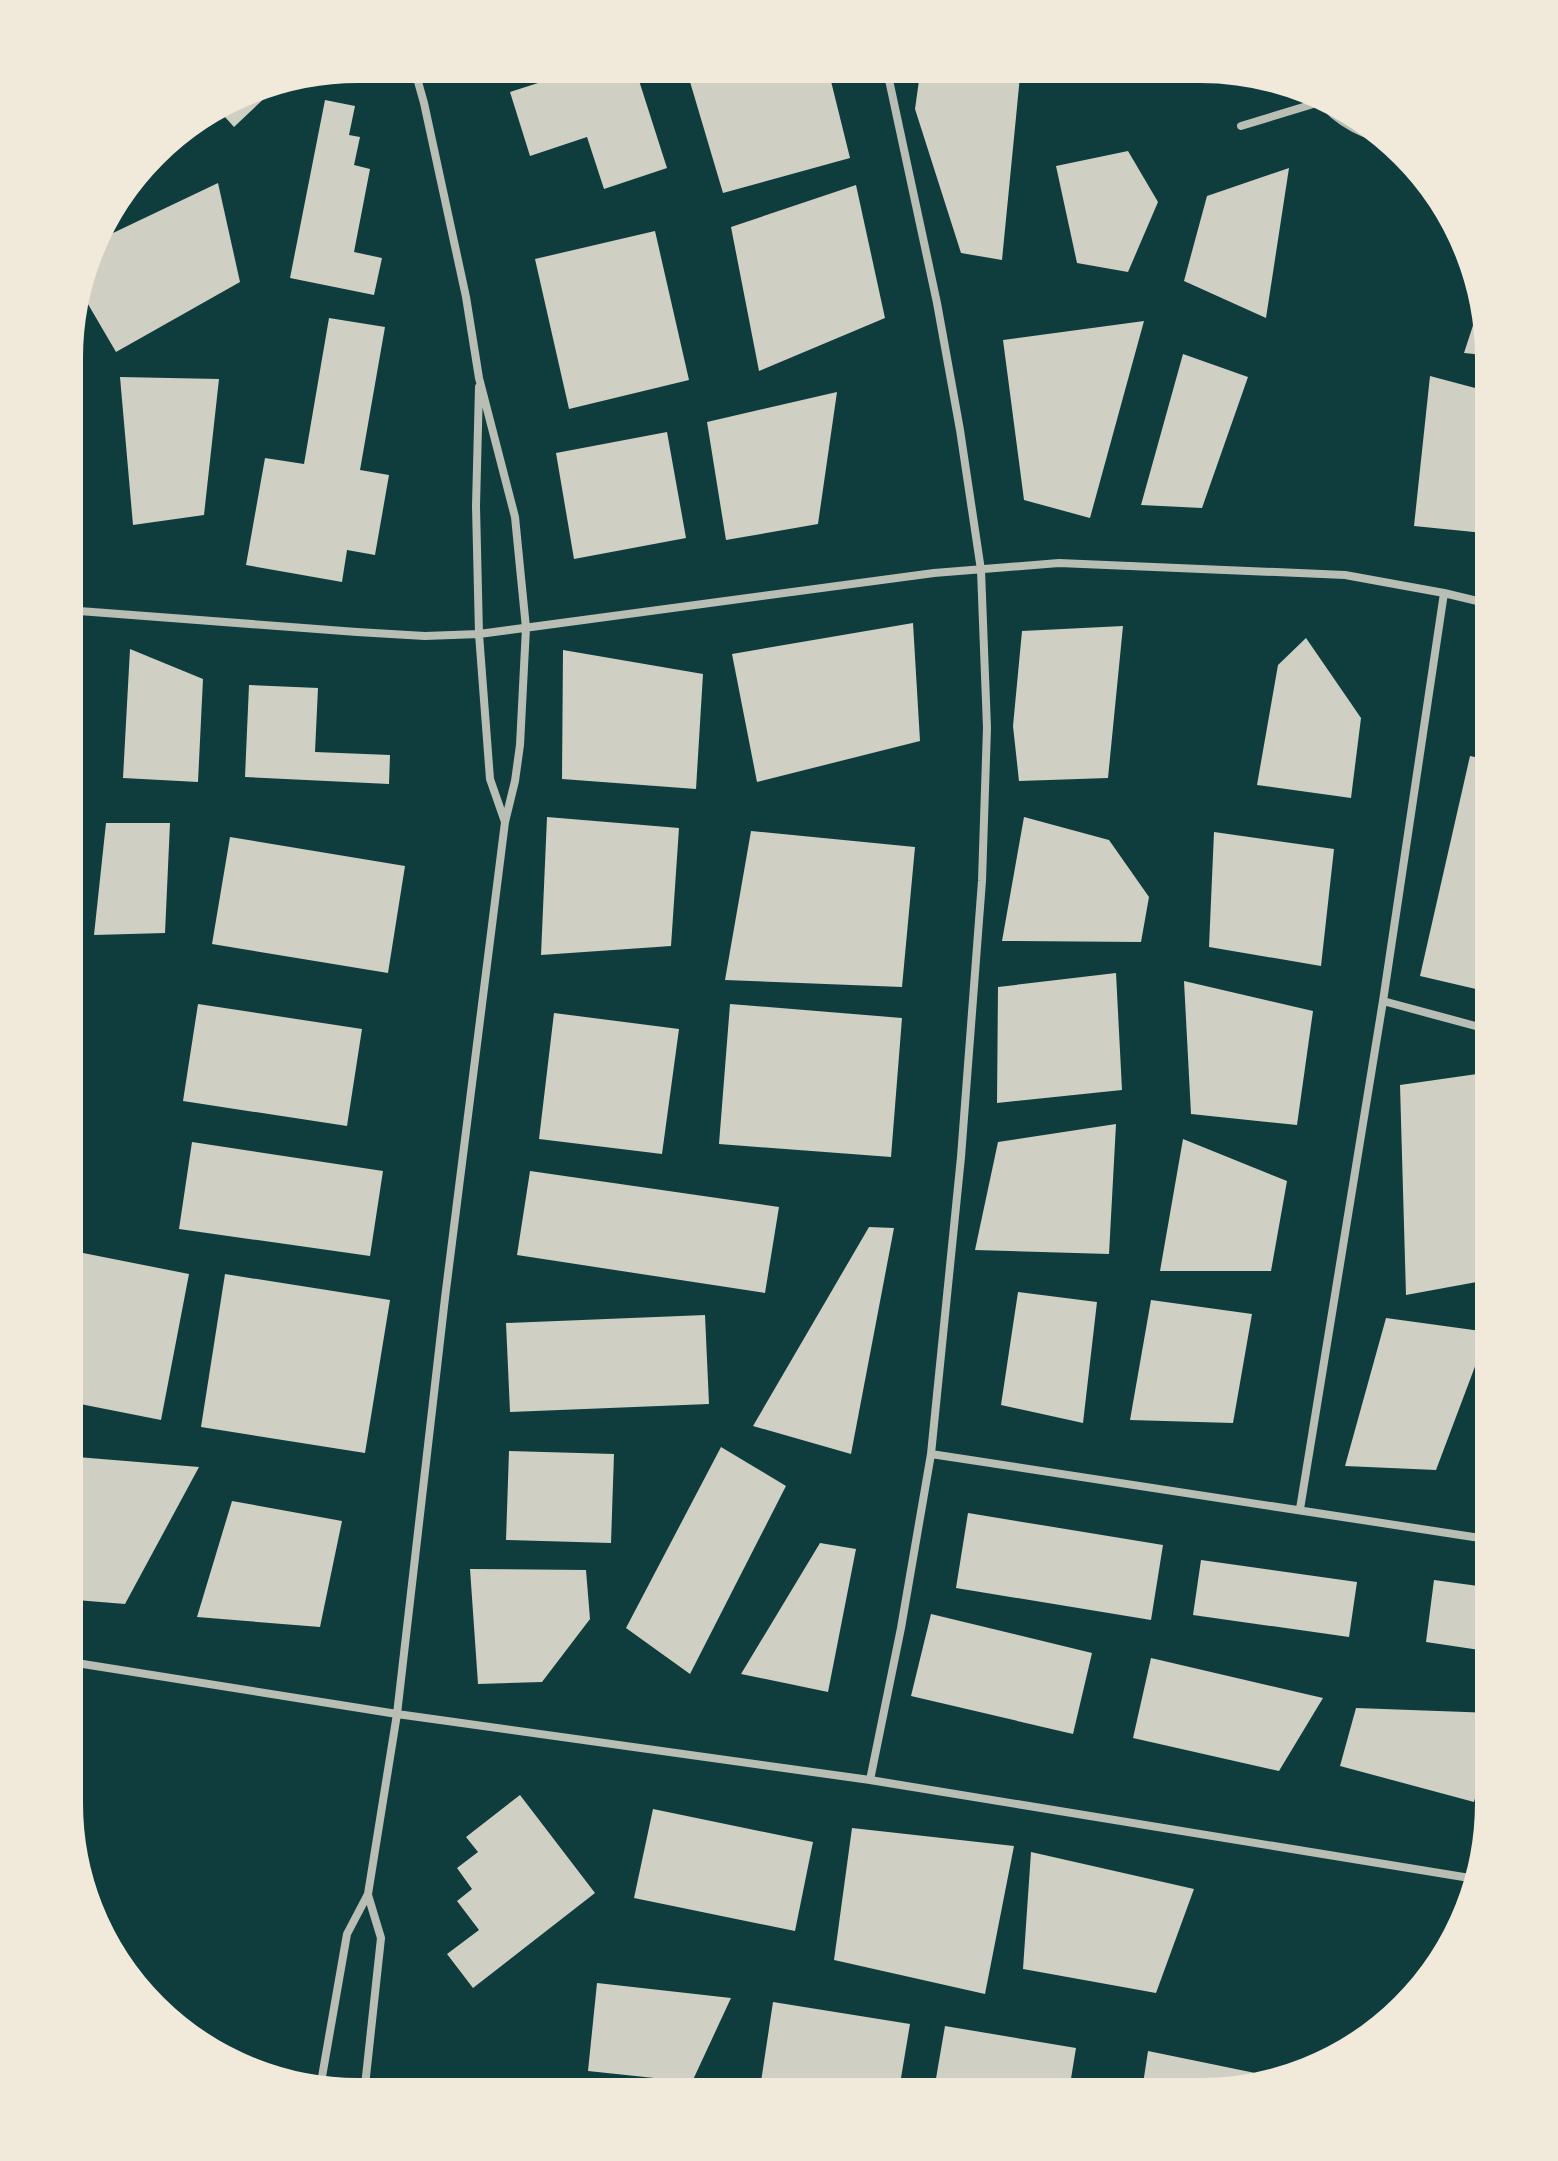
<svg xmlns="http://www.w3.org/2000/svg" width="1558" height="2161" font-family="'Asap Condensed',sans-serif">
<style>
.building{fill:#cfcfc3}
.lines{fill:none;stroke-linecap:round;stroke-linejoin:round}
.minor{stroke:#b8beb3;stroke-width:8}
.rim{fill:none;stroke:#f1e9da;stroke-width:10}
</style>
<rect width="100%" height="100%" fill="#0f3d3e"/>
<path class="building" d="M594,65H634L667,168L604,189L587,137L530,156L510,92Z
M685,65H827L850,158L723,193Z
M921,66H1021L1002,260L961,253L915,109Z
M288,76L234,127L216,107L263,80Z
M325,100L355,106L349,135L360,137L354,165L370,169L354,252L382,258L374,295L290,278Z
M1128,151L1158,202L1128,272L1077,263L1056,166Z
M1289,168L1266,318L1184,281L1207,196Z
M218,183L240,282L116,352L78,287L92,243Z
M856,185L885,318L759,371L731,227Z
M655,231L689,380L569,409L535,259Z
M1481,301L1486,325L1494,356L1464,353Z
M329,318L385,327L360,470L389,475L375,555L347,550L342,582L246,565L265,458L304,464Z
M1144,321L1090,518L1024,500L1003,340Z
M1183,354L1248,377L1202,508L1141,505Z
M1430,376L1494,393V534L1414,526Z
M120,377L219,379L204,515L133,525Z
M837,392L818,524L726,540L707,422Z
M667,432L686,538L574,559L556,453Z
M913,623L920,741L757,782L732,654Z
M1123,626L1108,778L1019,781L1013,726L1022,631Z
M1306,638L1361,718L1351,798L1257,785L1278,665Z
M130,649L203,679L198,782L123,778Z
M563,650L703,674L696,789L562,779Z
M249,685L318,688L315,752L390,755L389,784L245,777Z
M1470,756L1494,761L1493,993L1420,976Z
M547,817L679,828L671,946L541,955Z
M1024,817L1109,840L1149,897L1141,942L1002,941Z
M106,823H170L165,933L94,935Z
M751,831L915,847L902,987L725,980Z
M1214,832L1334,849L1321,966L1209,947Z
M230,837L405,866L388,973L212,944Z
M1116,973L1122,1090L997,1103L998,987Z
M1184,981L1313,1011L1297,1125L1191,1114Z
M198,1004L362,1029L347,1126L183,1101Z
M730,1004L902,1018L891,1157L719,1144Z
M554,1013L679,1029L662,1154L539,1139Z
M1491,1072L1493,1279L1406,1295L1400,1085Z
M1116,1124L1109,1254L975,1250L998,1142Z
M1183,1139L1287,1181L1271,1271H1160Z
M192,1142L383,1171L370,1256L179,1229Z
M530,1171L779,1207L765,1293L517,1255Z
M869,1227L894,1228L851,1454L753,1426Z
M83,1253L189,1274L161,1420L65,1401V1347Z
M225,1274L390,1300L365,1453L201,1427Z
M1018,1292L1097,1302L1083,1423L1001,1405Z
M1151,1300L1252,1314L1233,1423L1130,1420Z
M705,1315L709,1404L510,1412L506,1323Z
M1386,1318L1488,1332L1436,1470L1345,1466Z
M721,1447L786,1486L690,1674L626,1628Z
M509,1451L614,1454L611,1543L506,1540Z
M65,1456L199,1467L125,1604L64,1599Z
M232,1501L342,1521L320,1627L197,1617Z
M968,1513L1163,1545L1151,1620L956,1588Z
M820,1543L856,1549L828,1692L741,1674Z
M1201,1560L1357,1582L1349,1637L1193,1615Z
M470,1569L586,1570L590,1619L542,1682L478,1684Z
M1434,1580L1493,1588V1652L1426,1642Z
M931,1614L1092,1653L1073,1734L911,1696Z
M1151,1658L1323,1698L1279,1771L1133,1738Z
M1356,1708L1493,1713V1730L1474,1802L1340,1766Z
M520,1795L595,1893L473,1988L447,1954L479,1930L457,1901L472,1889L457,1868L478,1852L466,1837Z
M653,1809L813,1842L795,1931L634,1898Z
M852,1828L1014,1846L985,1994L834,1960Z
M1031,1852L1194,1889L1156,1993L1023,1969Z
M597,1983L731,1998L692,2082L588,2071Z
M773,2002L910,2024L898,2096L759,2095Z
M945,2026L1076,2048L1068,2097L933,2096Z
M1148,2051L1260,2074L1259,2083L1200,2097H1141Z"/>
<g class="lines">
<path class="minor" d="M1320,100C1338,125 1366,135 1394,144
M1241,126L1320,102
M479,387L476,506L479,634L490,779L505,822
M66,610L357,632L425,636L479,634L934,573L1059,563L1345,575L1444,593L1494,605
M66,624V581
M1383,1001L1494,1031
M931,1454L1493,1540
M1300,1509L1383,1001L1444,593
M64,1661L397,1714L870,1780L1482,1880
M870,1780L901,1628L931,1454L961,1157L982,881L987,728L981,570L960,430L937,303L886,66
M319,2094L347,1934L368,1894L397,1714L445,1298L505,822L515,781L520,745L526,628L515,517L479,378L466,297L424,103L413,64
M364,2095L381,1938L368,1895"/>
</g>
<path d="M0 0H1558V2161H0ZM358 78H1200A280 280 0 0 1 1480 358V1803A280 280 0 0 1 1200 2083H358A280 280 0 0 1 78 1803V358A280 280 0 0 1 358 78Z" fill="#f1e9da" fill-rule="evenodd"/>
<path class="rim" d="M358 78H1200A280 280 0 0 1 1480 358V1803A280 280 0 0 1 1200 2083H358A280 280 0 0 1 78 1803V358A280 280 0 0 1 358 78Z"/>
</svg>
